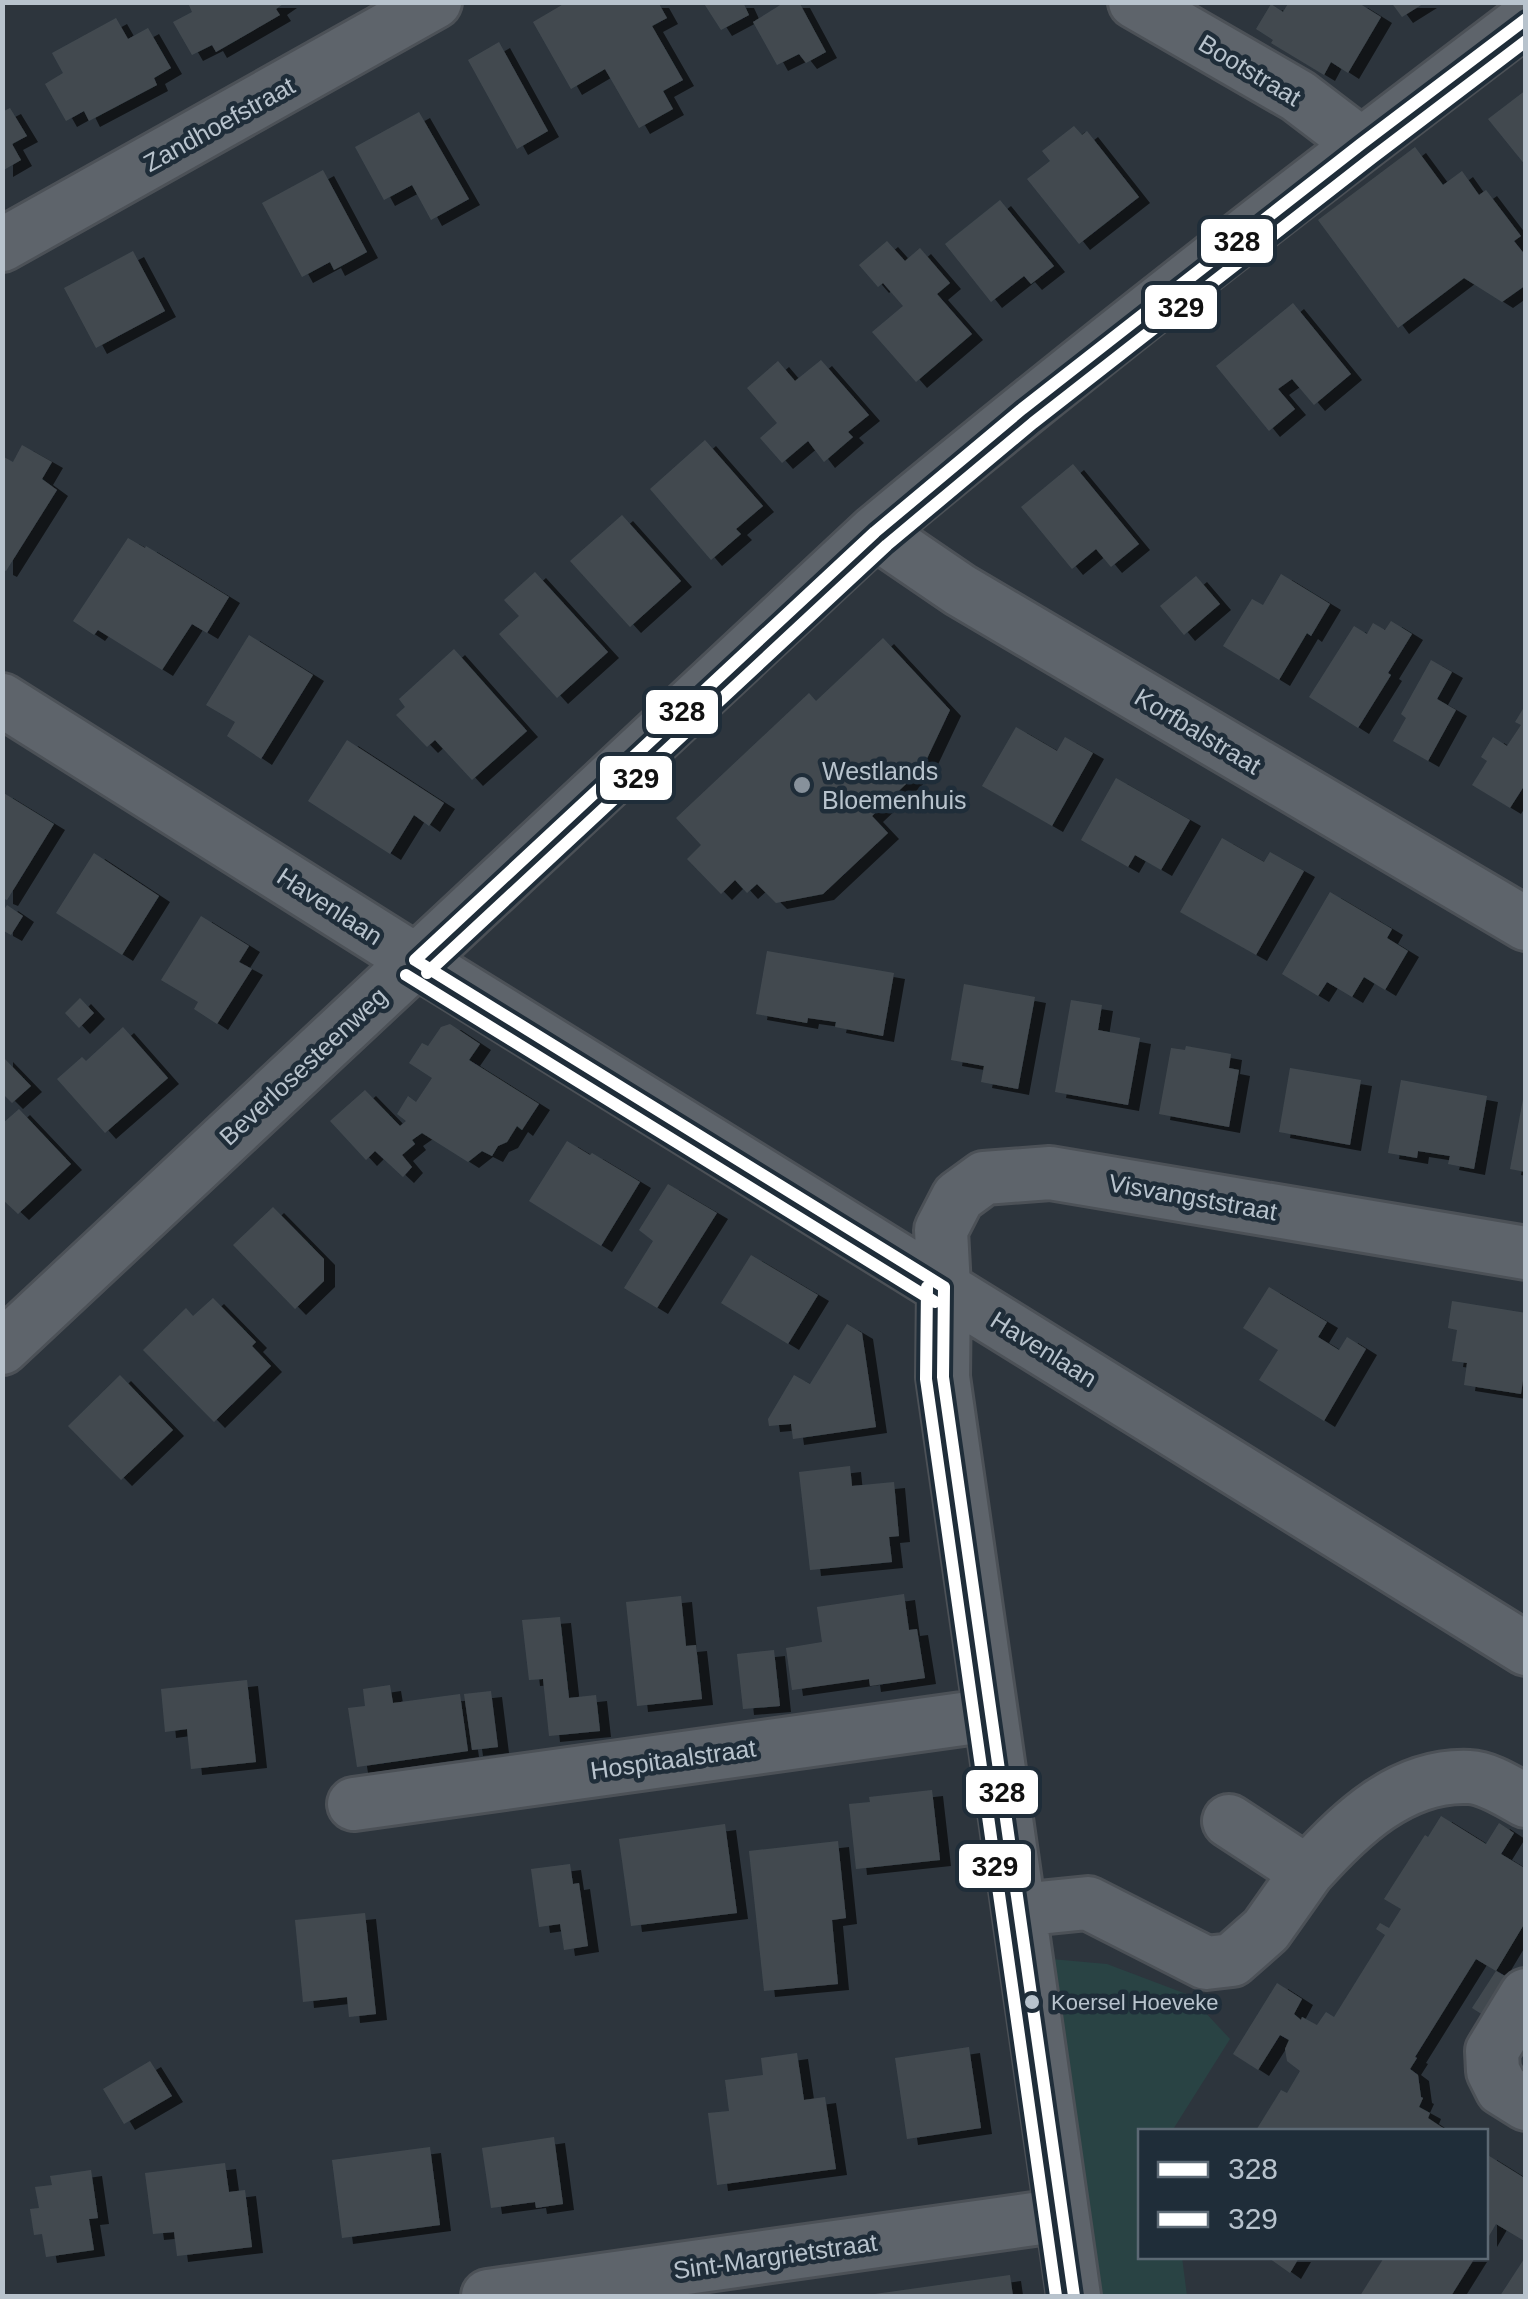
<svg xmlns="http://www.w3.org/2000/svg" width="1528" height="2299" font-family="Helvetica,sans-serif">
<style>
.green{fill:#294344}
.building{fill:#424a50;filter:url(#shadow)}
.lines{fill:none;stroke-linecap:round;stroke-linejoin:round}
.minor-casing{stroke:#4c5157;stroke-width:58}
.minor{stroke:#5e646b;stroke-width:52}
.bus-1-casing{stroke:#1f2d39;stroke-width:20}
.bus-2-casing{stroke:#1f2d39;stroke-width:20}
.bus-1{stroke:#fff;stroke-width:12}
.bus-2{stroke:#fff;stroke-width:12}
.poi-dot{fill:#87919b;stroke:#1f2d39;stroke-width:4}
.bus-dot{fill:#b8c3cd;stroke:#1f2d39;stroke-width:4}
.labels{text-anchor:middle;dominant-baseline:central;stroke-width:9;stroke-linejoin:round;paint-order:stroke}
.bus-label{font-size:22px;fill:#b8c3cd;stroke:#1f2d39;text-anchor:start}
.street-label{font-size:25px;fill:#b8c3cd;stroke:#1f2d39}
.poi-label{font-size:25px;fill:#b8c3cd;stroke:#1f2d39;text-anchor:start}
.line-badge{stroke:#1f2d39;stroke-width:4}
.pale-badge-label{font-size:28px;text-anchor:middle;font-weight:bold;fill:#111}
</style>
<defs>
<filter id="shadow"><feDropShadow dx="11" dy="6" stdDeviation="0" flood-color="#0009"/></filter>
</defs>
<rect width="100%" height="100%" fill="#2d353d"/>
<path class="green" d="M1051,1959L1107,1964L1189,1995L1230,2039L1172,2131L1140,2132V2256L1182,2257L1187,2296H1099Z"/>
<path class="building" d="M193,2H286L276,9L280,15L216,52L212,45L192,55L173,22L192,12L189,5Z
M567,2H658L667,18L652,26L683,80L663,91L673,109L639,128L605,69L571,89L533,22Z
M703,2H743L749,15L721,30Z
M785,2H799L826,52L806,63L799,54L777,65L753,22Z
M1289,2H1357L1381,17L1348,73L1331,62L1324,75L1271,43L1273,40L1256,29L1271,4L1283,12Z
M1391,2H1426L1402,17Z
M116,18L128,39L148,28L171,68L154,78L157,85L89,121L84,111L66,121L45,84L63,73L52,53Z
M499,42L548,131L517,149L468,60Z
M1526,90V166L1488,119Z
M10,108L27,136L12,144L21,160L2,171V112Z
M419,112L469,199L431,220L412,185L384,200L355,147Z
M1074,126L1082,135L1087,131L1139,197L1079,244L1027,179L1050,161L1042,151Z
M1415,147L1443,185L1462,171L1479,195L1486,190L1521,236L1514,241L1526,256V285L1502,302L1464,278L1398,328L1318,220Z
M323,170L367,252L334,270L330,262L302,277L262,203Z
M1000,200L1054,266L1031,284L1024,276L991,302L945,244Z
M887,241L905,261L920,248L950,283L937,294L972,334L916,382L872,332L903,306L883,283L878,287L859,265Z
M133,251L165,311L96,348L64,288Z
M1293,303L1351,374L1314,405L1292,379L1278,389L1295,409L1269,431L1216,366Z
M821,360L869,415L848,432L853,437L824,462L808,441L782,463L760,438L777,423L747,388L778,361L795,381Z
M705,440L763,506L736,529L741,534L711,560L650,489Z
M22,445L52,462L42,479L57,490L6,571L2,569V456L13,462Z
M1073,464L1139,544L1111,567L1096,549L1072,569L1021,507Z
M622,515L681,581L630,627L570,561Z
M128,538L145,548L146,546L229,597L207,633L192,624L162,670L98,630L94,635L73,621Z
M535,572L608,652L557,698L499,634L519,616L504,600Z
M1281,574L1330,604L1311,636L1307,633L1279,680L1223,646L1252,599L1263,605Z
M1196,576L1220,604L1184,635L1160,606Z
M1391,621L1412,634L1388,673L1391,675L1358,728L1309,697L1354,626L1367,634L1373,623L1385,630Z
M249,635L313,675L261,759L227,736L235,722L206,705Z
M883,638L950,710L922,769L872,816L888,833L823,894L776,903L757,884L747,893L735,880L721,894L687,859L701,845L676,818L809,693L816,701Z
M454,649L527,731L472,780L435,740L427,747L396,715L405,707L399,699Z
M1431,660L1452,672L1437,699L1456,710L1428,761L1393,741L1406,718L1401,714Z
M1526,704V783L1510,808L1472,785L1487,761L1481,757L1493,737L1507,746L1521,725L1515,722Z
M1016,727L1057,751L1065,737L1093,753L1052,826L982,786Z
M347,740L444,803L429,826L414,815L390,854L308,801Z
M1116,778L1190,820L1161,870L1135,855L1128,867L1081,840Z
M2,792L54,824L7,900L2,898Z
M1222,838L1264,862L1270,852L1304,871L1256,955L1180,912Z
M94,853L159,896L122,955L56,913Z
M1330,892L1392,929L1387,938L1408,951L1385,990L1364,977L1352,997L1327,982L1318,996L1282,974Z
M7,905L23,916L11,935L2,930V913Z
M201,916L249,946L239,962L252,969L217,1024L194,1009L198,1002L161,980Z
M767,951L894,973L883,1036L835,1027L836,1022L808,1018L807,1023L756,1014Z
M964,984L1035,997L1018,1089L981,1082L984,1066L951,1060Z
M80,998L94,1013L79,1028L65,1013Z
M1071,1000L1102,1005L1098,1030L1140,1038L1128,1105L1055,1092Z
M450,1024L480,1044L469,1060L539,1104L522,1130L517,1126L507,1142L498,1146L492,1156L482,1151L468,1162L422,1133L412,1140L415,1144L402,1155L412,1167L403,1177L375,1151L366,1160L330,1121L365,1090L400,1126L406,1121L397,1114L408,1096L416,1102L432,1078L409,1063L422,1043L428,1046L441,1027Z
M123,1027L168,1078L105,1133L57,1079L82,1057L86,1061Z
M1186,1046L1231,1054L1229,1068L1239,1070L1229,1127L1159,1114L1171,1048L1185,1050Z
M2,1056L31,1086L12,1103L2,1093Z
M1290,1068L1361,1080L1350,1145L1279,1132Z
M1401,1080L1487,1096L1474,1169L1448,1164L1450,1156L1418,1151L1417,1158L1388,1153Z
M1524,1094H1526V1172L1510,1169Z
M19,1109L71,1164L18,1214L2,1199V1124Z
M567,1141L590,1155L592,1153L640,1182L601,1246L529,1201Z
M668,1184L717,1213L657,1308L624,1288L653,1241L639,1230Z
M273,1207L324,1259V1281L295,1309L233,1245Z
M751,1255L818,1295L788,1344L721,1303Z
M1269,1287L1327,1322L1318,1337L1339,1350L1347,1337L1366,1349L1324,1421L1259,1380L1278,1350L1243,1328Z
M213,1298L256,1342L252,1346L271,1366L214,1422L143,1350L186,1308L193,1316Z
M1452,1301L1526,1313V1373H1524L1521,1394L1464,1385L1467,1363L1452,1361L1457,1330L1448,1328Z
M847,1324L862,1333L876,1427L793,1439L791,1424L769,1426L768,1419L794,1375L810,1384Z
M120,1375L173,1430L121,1480L68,1426Z
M850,1466L852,1486L894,1482L899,1536L889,1537L892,1562L810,1570L799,1472Z
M904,1594L909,1630L917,1629L925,1678L870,1686L869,1679L792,1690L786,1648L822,1642L817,1607Z
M681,1596L686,1646L696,1645L702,1699L637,1706L626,1602Z
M560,1617L569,1698L596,1695L600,1731L549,1736L543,1679L529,1680L522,1620Z
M774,1650L780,1706L743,1709L737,1654Z
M247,1680L256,1762L191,1769L187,1729L165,1732L161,1689Z
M390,1685L393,1703L460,1694L468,1751L357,1767L348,1708L365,1706L363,1689Z
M491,1691L498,1747L472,1750L464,1694Z
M932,1790L940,1860L856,1869L849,1804L870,1802L869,1797Z
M1441,1816L1486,1844L1499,1823L1514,1833L1501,1854L1526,1869V1921L1496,1971L1476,1959L1415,2057L1417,2058L1410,2069L1418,2075L1421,2097L1423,2098L1419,2107L1430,2113L1428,2118L1449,2132H1255L1281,2090L1287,2093L1300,2071L1287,2061L1285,2049L1289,2040L1280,2035L1258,2070L1233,2054L1277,1983L1302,1999L1294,2014L1301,2020L1302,2017L1317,2025L1326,2012L1334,2017L1385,1935L1376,1929L1380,1923L1389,1928L1401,1909L1384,1899L1425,1835L1428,1837Z
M725,1824L737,1913L631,1926L619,1839Z
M838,1841L846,1918L832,1920L838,1984L764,1991L749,1851Z
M570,1864L573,1884L579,1883L588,1946L564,1950L560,1924L539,1927L531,1869Z
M365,1913L376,2014L349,2017L347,1997L303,2002L295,1920Z
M1496,1971L1514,1981L1491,2020L1472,2008Z
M969,2047L981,2128L907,2139L895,2058Z
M797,2053L804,2100L825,2097L836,2169L717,2185L708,2113L729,2111L725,2080L763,2075L761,2058Z
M150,2061L172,2096L124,2124L103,2089Z
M554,2137L563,2204L536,2208L535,2202L491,2208L482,2148Z
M430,2147L440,2225L342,2238L332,2160Z
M1486,2154L1526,2179V2242L1496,2224L1486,2241Z
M225,2163L229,2192L245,2190L252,2247L177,2256L174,2232L153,2234L145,2173Z
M91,2170L98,2218L89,2219L94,2250L46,2257L42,2234L34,2235L30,2209L39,2208L35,2187L52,2185L50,2176Z
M1266,2256H1300L1290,2273Z
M1385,2256H1476L1451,2296H1360Z
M1526,2256V2296H1500Z
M1010,2275L1013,2296H875V2294Z"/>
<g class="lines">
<defs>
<path id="minor" d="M1135,2L1298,96L1361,144
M2,245L435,2
M875,532L960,590L1526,924
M2,700L415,960L1526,1649
M2,1348L875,532C1087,355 1306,186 1526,19
M354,1804L991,1715
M1229,1821L1307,1872C1349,1825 1401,1774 1469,1777C1489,1778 1509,1792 1526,1801
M1019,1910L1088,1903L1206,1963L1232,1960L1266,1930L1307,1872
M1526,1995L1492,2051L1493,2071L1502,2089L1526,2104
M488,2296L1062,2215
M1074,2296L943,1377L944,1287L941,1230L958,1197L984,1178L1050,1173L1526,1253"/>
</defs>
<use href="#minor" class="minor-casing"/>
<use href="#minor" class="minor"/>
<defs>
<path id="bus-1" d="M415,960L875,532L1022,409L1361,144L1526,19
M415,960L944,1287
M944,1287L943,1377L1074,2296"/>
<path id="bus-2" d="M427,973L887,545L1033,423L1372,158L1526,41
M406,975L935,1302
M927,1287L926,1379L1056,2296"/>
</defs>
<use href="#bus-1" class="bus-1-casing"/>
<use href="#bus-2" class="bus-2-casing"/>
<use href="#bus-1" class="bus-1"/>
<use href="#bus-2" class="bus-2"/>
</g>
<circle class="poi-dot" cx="802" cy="785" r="10"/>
<circle class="bus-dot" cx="1032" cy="2002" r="9"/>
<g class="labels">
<g class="bus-label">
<text x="1051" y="2002">Koersel Hoeveke</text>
</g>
<g class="street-label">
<text transform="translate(1250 70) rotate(31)">Bootstraat</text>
<text transform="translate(219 124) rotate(-29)">Zandhoefstraat</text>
<text transform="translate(1198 731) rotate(31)">Korfbalstraat</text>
<text transform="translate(330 906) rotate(33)">Havenlaan</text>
<text transform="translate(303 1066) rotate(-43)">Beverlosesteenweg</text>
<text transform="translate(1193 1197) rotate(10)">Visvangststraat</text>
<text transform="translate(1044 1349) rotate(32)">Havenlaan</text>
<text transform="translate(673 1759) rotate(-8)">Hospitaalstraat</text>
<text transform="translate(775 2256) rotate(-8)">Sint-Margrietstraat</text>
</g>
<g class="poi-label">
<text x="822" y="771">Westlands<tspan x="822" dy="29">Bloemenhuis</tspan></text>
</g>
</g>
<g class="line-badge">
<rect x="1199" y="217" width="76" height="48" rx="10" fill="#fff"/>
<rect x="1143" y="283" width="76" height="48" rx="10" fill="#fff"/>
<rect x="644" y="688" width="76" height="48" rx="10" fill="#fff"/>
<rect x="598" y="754" width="76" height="48" rx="10" fill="#fff"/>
<rect x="964" y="1768" width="76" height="48" rx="10" fill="#fff"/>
<rect x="957" y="1842" width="76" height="48" rx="10" fill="#fff"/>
</g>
<g class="pale-badge-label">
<text x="1237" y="251">328</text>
<text x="1181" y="317">329</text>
<text x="682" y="721">328</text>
<text x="636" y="788">329</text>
<text x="1002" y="1802">328</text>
<text x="995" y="1876">329</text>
</g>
<rect width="1528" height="2299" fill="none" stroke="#b8c3cd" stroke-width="10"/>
<rect x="1138" y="2129" width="350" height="130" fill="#1f2d39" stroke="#5c6974" stroke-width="2.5"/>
<rect x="1158" y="2162" width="50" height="15" fill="#ffffff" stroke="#5c6974" stroke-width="2.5"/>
<text x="1228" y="2179" font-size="30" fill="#b8c3cd">328</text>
<rect x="1158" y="2212" width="50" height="15" fill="#ffffff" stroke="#5c6974" stroke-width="2.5"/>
<text x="1228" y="2229" font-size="30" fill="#b8c3cd">329</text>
</svg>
